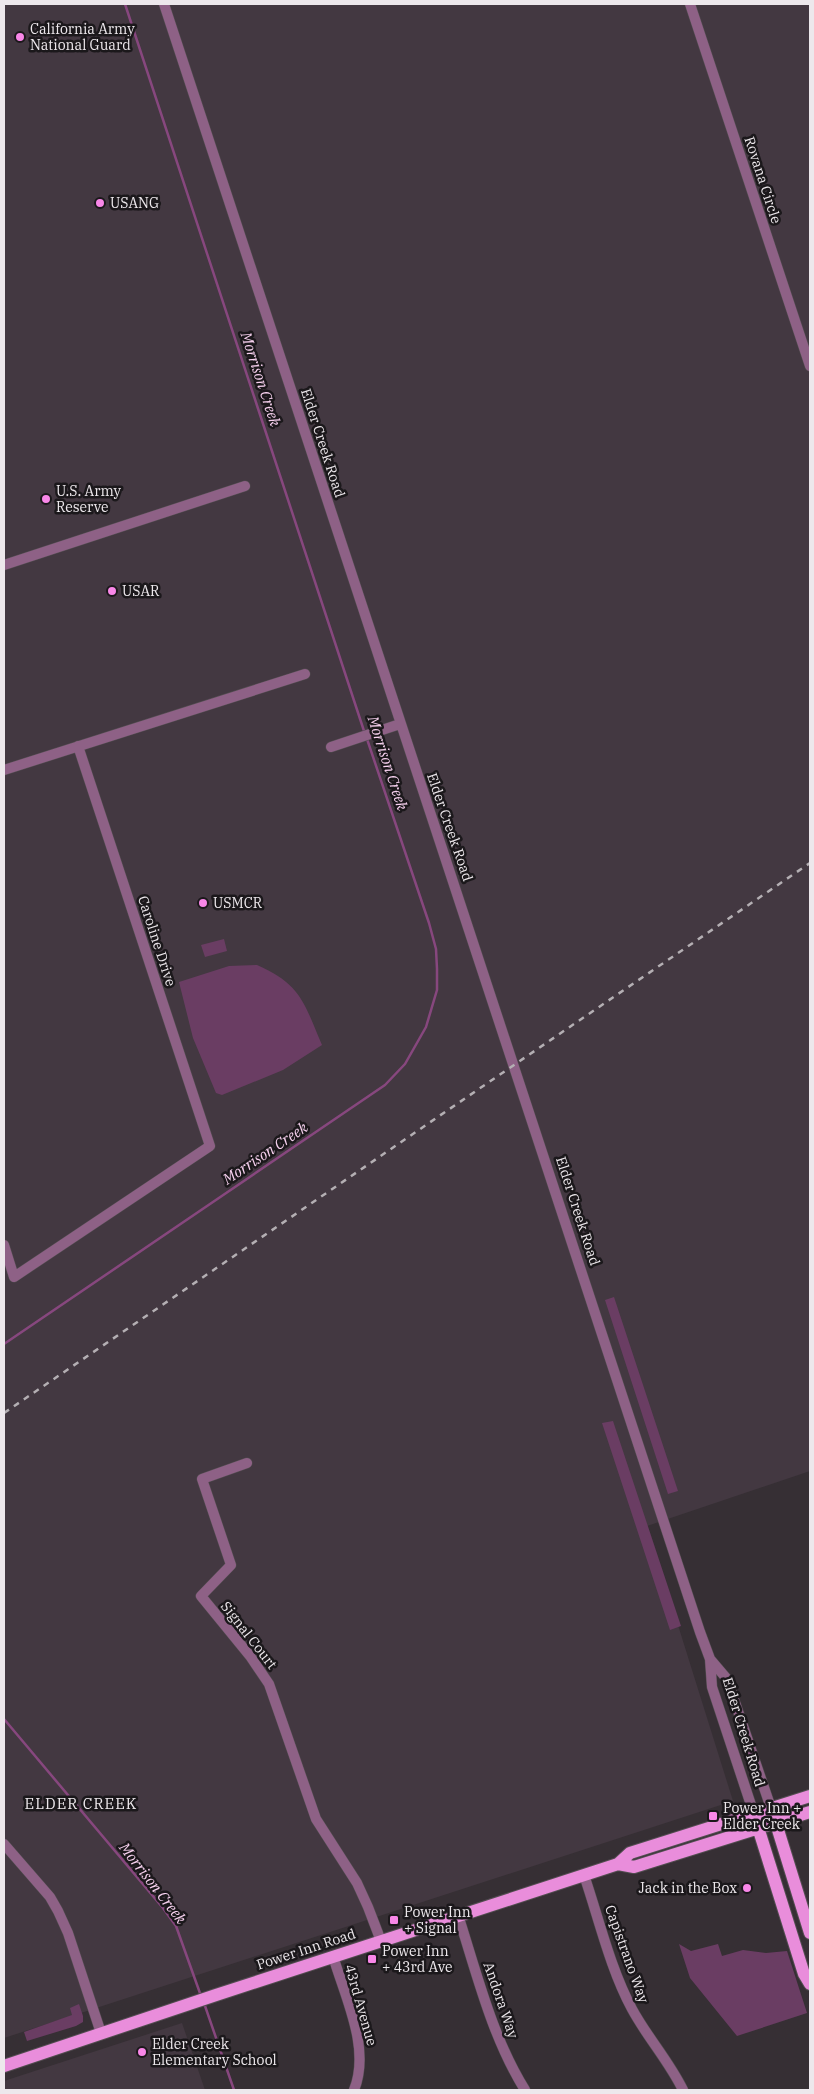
<svg xmlns="http://www.w3.org/2000/svg" width="814" height="2094" font-family="'IBM Plex Serif',serif">
<style>
.built{fill:#433841}
.green{fill:#6a3d63}
.lines{fill:none;stroke-linecap:round;stroke-linejoin:round}
.stream{stroke:#87477e;stroke-width:2.5}
.minor-casing{stroke:#534d51;stroke-width:11}
.major-casing{stroke:#534d51;stroke-width:14}
.minor{stroke:#8e6186;stroke-width:10}
.major{stroke:#e98ddb;stroke-width:12}
.rail{stroke:#b4afb3;stroke-width:2.5;stroke-dasharray:6 6;stroke-linecap:butt}
.poi-dot{fill:#f987e8;stroke:#1b181b;stroke-width:2}
.labels{text-anchor:middle;dominant-baseline:central;stroke-width:5;stroke-linejoin:round;paint-order:stroke}
.poi-label{font-size:14px;fill:#ede8ec;stroke:#1b181b;text-anchor:start}
.street-label{font-size:14px;fill:#ede8ec;stroke:#1b181b}
.water-label{font-size:15px;font-style:italic;fill:#f8d2f0;stroke:#1b181b}
.neighbourhood-label{font-size:15px;letter-spacing:1px;fill:#ede8ec;stroke:#1b181b}
</style>
<rect width="100%" height="100%" fill="#362f34"/>
<path class="built" d="M4,4H810V1471L647,1526L733,1801L4,2038Z
M182,2023L205,2090H4V2081Z"/>
<path class="green" d="M224,939L227,951L205,957L201,945Z
M257,965C301,984 304,1003 322,1045L283,1070L222,1095L216,1093L193,1038L179,982L229,966Z
M614,1297L678,1491L668,1494L605,1300Z
M613,1421L681,1626L670,1630L602,1423Z
M679,1944L691,1951L718,1944L722,1956L743,1950L766,1953L787,1951L807,2013L737,2036L690,1978Z
M79,2004L83,2016V2022L76,2026L27,2041L24,2032L72,2015L70,2008Z"/>
<g class="lines">
<path class="stream" d="M125,4L365,734
M4,1344L385,1085L405,1064L426,1027L437,990V969L436,949L429,923L367,739
M4,1719L163,1908L176,1926L201,1996
M204,2003L234,2090"/>
<defs>
<path id="minor" d="M164,4C341,547 523,1089 700,1632L710,1659L712,1687L754,1814
M690,4L810,366
M4,565L245,486
M331,747L400,724
M4,770L305,674
M4,1245L14,1277L210,1146L78,746
M247,1463L202,1479L231,1565L201,1596L250,1656L269,1684L316,1819L357,1883L368,1907L381,1941
M710,1659L727,1679L771,1808
M4,1844L50,1897L58,1911L68,1933L101,2033
M584,1875C599,1919 610,1968 632,2009C647,2037 669,2061 683,2090
M458,1915C477,1974 492,2037 525,2090
M333,1956C345,1997 371,2048 354,2090"/>
<path id="major" d="M774,1817L810,1933
M756,1821L804,1974L810,1984
M618,1864L634,1867L810,1812
M4,2066L216,1995L618,1864L630,1853L810,1796"/>
</defs>
<use href="#minor" class="minor-casing"/>
<use href="#major" class="major-casing"/>
<use href="#minor" class="minor"/>
<use href="#major" class="major"/>
<path class="rail" d="M4,1413L810,863"/>
</g>
<g class="poi-dot">
<circle cx="20" cy="37" r="5"/>
<circle cx="100" cy="203" r="5"/>
<circle cx="46" cy="499" r="5"/>
<circle cx="112" cy="591" r="5"/>
<circle cx="203" cy="903" r="5"/>
<rect x="708" y="1811" width="10" height="10" rx="2.5"/>
<circle cx="747" cy="1888" r="5"/>
<rect x="389" y="1915" width="10" height="10" rx="2.5"/>
<rect x="367" y="1954" width="10" height="10" rx="2.5"/>
<circle cx="142" cy="2052" r="5"/>
</g>
<g class="labels">
<g class="poi-label">
<text x="30" y="29">California Army<tspan x="30" dy="16">National Guard</tspan></text>
<text x="110" y="203">USANG</text>
<text x="56" y="491">U.S. Army<tspan x="56" dy="16">Reserve</tspan></text>
<text x="122" y="591">USAR</text>
<text x="213" y="903">USMCR</text>
<text x="723" y="1808">Power Inn +<tspan x="723" dy="16">Elder Creek</tspan></text>
<text x="737" y="1888" text-anchor="end">Jack in the Box</text>
<text x="404" y="1912">Power Inn<tspan x="404" dy="16">+ Signal</tspan></text>
<text x="382" y="1951">Power Inn<tspan x="382" dy="16">+ 43rd Ave</tspan></text>
<text x="152" y="2044">Elder Creek<tspan x="152" dy="16">Elementary School</tspan></text>
</g>
<g class="street-label">
<text transform="translate(763 180) rotate(72)">Rovana Circle</text>
<text transform="translate(323 443) rotate(72)">Elder Creek Road</text>
<text transform="translate(450 827) rotate(71)">Elder Creek Road</text>
<text transform="translate(157 941) rotate(72)">Caroline Drive</text>
<text transform="translate(578 1211) rotate(72)">Elder Creek Road</text>
<text transform="translate(249 1635) rotate(52)">Signal Court</text>
<text transform="translate(744 1732) rotate(73)">Elder Creek Road</text>
<text transform="translate(306 1949) rotate(-18)">Power Inn Road</text>
<text transform="translate(627 1954) rotate(70)">Capistrano Way</text>
<text transform="translate(501 2000) rotate(71)">Andora Way</text>
<text transform="translate(361 2005) rotate(74)">43rd Avenue</text>
</g>
<g class="water-label">
<text transform="translate(261 379) rotate(72)">Morrison Creek</text>
<text transform="translate(388 763) rotate(72)">Morrison Creek</text>
<text transform="translate(265 1153) rotate(-34)">Morrison Creek</text>
<text transform="translate(153 1883) rotate(52)">Morrison Creek</text>
</g>
<g class="neighbourhood-label">
<text x="81" y="1803">ELDER CREEK</text>
</g>
</g>
<rect width="814" height="2094" fill="none" stroke="#ede8ec" stroke-width="10"/>
</svg>
